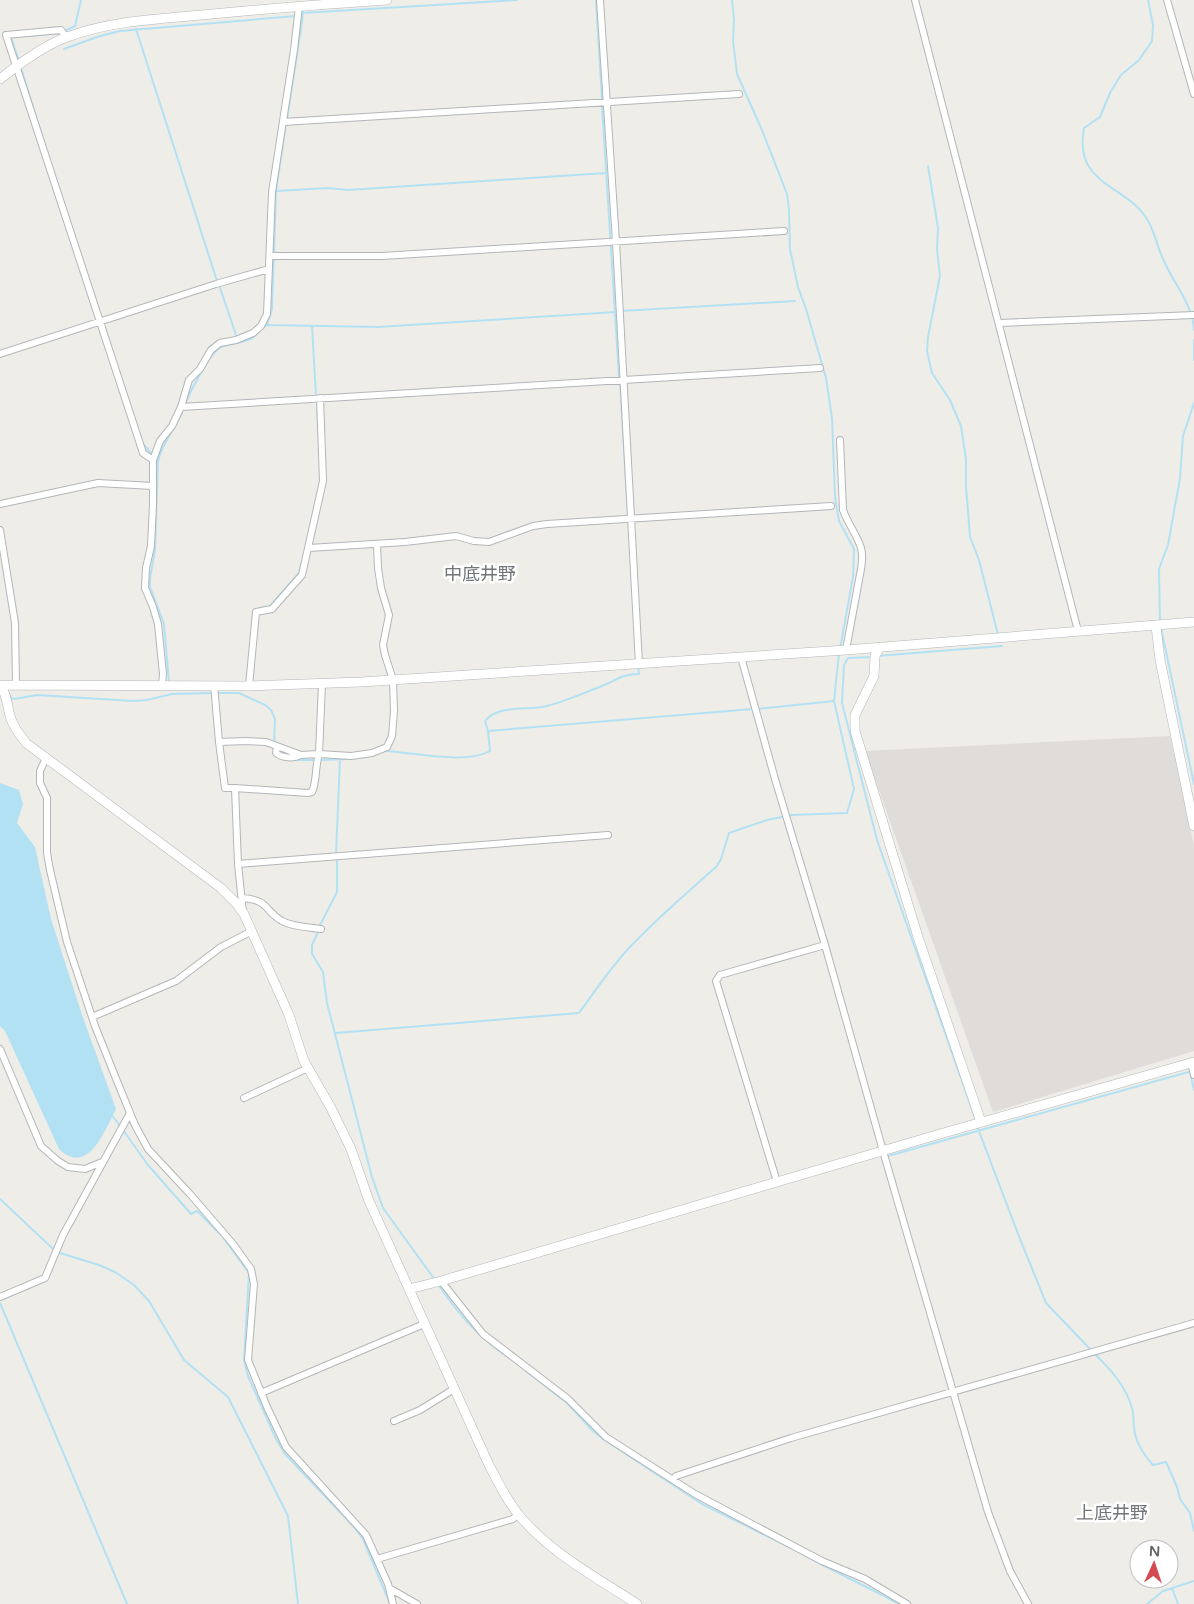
<svg xmlns="http://www.w3.org/2000/svg" width="1194" height="1604" font-family="'Varela Round','Noto Sans JP',sans-serif">
<style>
.industrial{fill:#dfdcda}
.water{fill:#b3e1f4}
.lines{fill:none;stroke-linecap:round;stroke-linejoin:round}
.stream{stroke:#b3e1f4;stroke-width:2}
.street-casing{stroke:#b3b6b8;stroke-width:8}
.secondary-casing{stroke:#b2b6b9;stroke-width:10}
.street{stroke:#fff;stroke-width:6}
.secondary{stroke:#fff;stroke-width:9}
.labels{text-anchor:middle;dominant-baseline:central;stroke-width:5;stroke-linejoin:round;paint-order:stroke}
.quarter-label{font-size:18px;fill:#717678;stroke:#fff}
</style>
<rect width="100%" height="100%" fill="#efede8"/>
<path class="industrial" d="M1170,736L1194,846V1051L993,1112L865,751Z"/>
<path class="water" d="M0,783L19,790L23,804L17,823L35,847L51,919L81,1012L116,1109C105,1130 88,1177 59,1149L5,1031L0,1026Z"/>
<g class="lines">
<path class="stream" d="M596,0L602,100
M732,0L734,19L733,41L737,74L762,130L787,194L789,210L790,249L798,287L806,309L826,378L832,418L835,497L839,521L854,549L853,577L840,649
M1148,0L1153,25L1152,41L1139,60L1121,75L1110,93L1100,117L1084,128C1073,185 1125,184 1147,219C1155,231 1157,248 1164,261C1174,284 1193,305 1194,330
M302,13L517,0
M136,29L217,281
M65,31L75,26L81,0
M28,36L61,33
M11,37L19,61
M64,49L100,36L120,31L296,16
M21,68L45,145
M602,105L619,377
M287,119L302,22L303,10
M928,166L938,228L937,249L940,276L928,337L927,351L932,373L950,400L961,426L966,459V486L970,537L979,560L998,635
M276,191L328,188L348,190L606,173
M219,285L237,338
M621,311L795,301
M267,325L378,327L616,312
M312,326L316,396
M263,328L267,325L272,309L276,191L286,124
M1194,340V360
M238,343L251,339L256,335
M620,382L628,515
M317,401L318,426
M185,404C191,390 209,354 221,347C225,345 229,345 233,344
M143,444L153,455
M261,608L270,606L299,573L302,561
M1160,621L1159,569L1168,545L1180,478L1183,436L1194,403
M1161,628L1194,784
M877,656L1002,646
M873,657L848,658L844,665L842,703L877,840L976,1121
M169,682L164,624L150,587V578L155,550L158,461C162,443 175,429 182,413
M217,693H239L265,705L271,710L275,719L274,743
M9,696L14,699L37,695L133,701L147,700L172,694L212,693
M758,709L834,701
M488,731L485,721C498,704 528,711 547,706C566,701 584,693 602,686C617,680 622,674 639,674L638,666
M384,751C413,752 465,765 490,751L488,731L753,709
M355,758L368,757
M293,760H316
M321,760L348,759
M336,854L340,759
M319,927L337,892V859
M318,932L312,945V954L323,972L327,1003L372,1177L383,1208L435,1280
M336,1033L579,1013C595,991 611,967 630,947C657,918 688,892 717,866L721,859L729,833L767,820L791,815L847,813L854,789L834,701L839,653
M1190,1072L1194,1090
M111,1114L120,1126
M977,1126L1020,1239L1046,1303L1091,1350
M123,1130L148,1165L191,1214L197,1211L222,1236L249,1273L244,1360L248,1376L276,1439L285,1454L354,1527L363,1539L390,1604
M888,1156L1192,1071
M0,1199L52,1248L60,1253L99,1265L115,1272L134,1285L149,1301L184,1360L228,1397L288,1516L298,1604
M438,1284C457,1313 481,1340 511,1359
M0,1303L127,1604
M1094,1353C1110,1369 1126,1386 1132,1408C1134,1414 1133,1421 1134,1427C1135,1442 1144,1455 1153,1465L1166,1462L1177,1487L1180,1499L1190,1513L1194,1531
M526,1371L567,1403L592,1430L603,1439L702,1504L791,1548
M795,1550C829,1570 865,1585 899,1604
M1172,1588L1178,1604
M1147,1604L1163,1591L1194,1581"/>
<defs>
<path id="street" d="M600,0L616,242L639,664
M915,0L1078,631
M1167,0L1194,94
M66,37L61,30L6,35L143,453L153,460
M283,122L739,94
M270,256H382L784,231
M1000,323L1194,315
M0,354L216,284L269,269
M181,407L820,368
M840,440L843,510C848,524 857,535 861,548C863,555 862,563 861,569L846,650
M0,504L98,483L153,486
M0,530L15,623L16,685
M309,548L405,542L456,536L474,541L489,542L533,526L547,524L831,506
M741,657L775,779L825,945L883,1151L988,1512L1010,1571L1028,1604
M162,685L163,674L158,624L153,607L145,588L146,568L151,546L153,505V460L160,441L172,426L181,407L189,380L200,369L211,350L220,343L236,340L253,333L261,326L267,314L272,192L294,50L299,6
M214,685L219,742L225,788H235L238,864L243,913
M249,686L256,612L272,609L302,575L323,481L320,398
M219,742L246,741L266,742L301,755L319,754L351,756L372,753L387,747L392,736L394,711L393,680L385,655L383,645L389,615L381,588L378,568L377,545
M277,747L276,753C282,758 294,759 300,755
M46,758L40,771V783L47,798V853L50,870L67,942L95,1026L117,1081L135,1125L148,1149L190,1194L233,1244L251,1269L254,1284L248,1360L267,1407L286,1447L366,1535L388,1584L393,1604
M235,788L308,793L312,792C317,782 315,766 319,754L322,683
M238,864L608,835
M242,898C270,900 263,910 282,921C293,927 308,927 321,929
M92,1017L176,981L221,947L252,931
M0,1049L41,1146L58,1161L68,1167L85,1169L102,1162
M1191,1063L1194,1075
M244,1098L308,1068
M777,1182L716,981L720,975L825,945
M441,1281L483,1334L568,1399L606,1437L695,1494L822,1561L865,1579L907,1604
M0,1297L45,1278L63,1235L130,1113
M261,1393L424,1324
M394,1421L420,1410L454,1389
M673,1479L676,1476L791,1438L1194,1323
M377,1559L513,1519L518,1514
M389,1588L417,1604"/>
<path id="secondary" d="M0,79C20,63 43,46 67,37C110,21 156,19 202,15C264,9 325,4 387,0
M1156,626L1160,660L1194,826
M879,648L875,656L874,676L855,715V731L918,937L981,1122
M0,685L249,686L361,682L846,650L1194,622
M0,685C8,695 7,708 11,719C14,728 20,735 26,743L221,888L236,903L244,914L289,1015L304,1061L331,1108L351,1149L369,1201L489,1465C498,1482 506,1499 518,1514C550,1553 596,1577 637,1604
M409,1289L441,1281L933,1136L1194,1062"/>
</defs>
<use href="#street" class="street-casing"/>
<use href="#secondary" class="secondary-casing"/>
<use href="#street" class="street"/>
<use href="#secondary" class="secondary"/>
</g>
<g class="labels">
<g class="quarter-label">
<text x="480" y="574">中底井野</text>
<text x="1112" y="1513">上底井野</text>
</g>
</g>
<g transform="translate(1154 1564) rotate(3)"><circle r="24" fill="#ffffff" stroke="#bfc1c2"/>
<path d="M0-4L9 19L0 12L-9 19Z" fill="#d44a53"/>
<text y="-8" font-size="14" font-weight="bold" text-anchor="middle" fill="#606466">N</text>
</g>
</svg>
